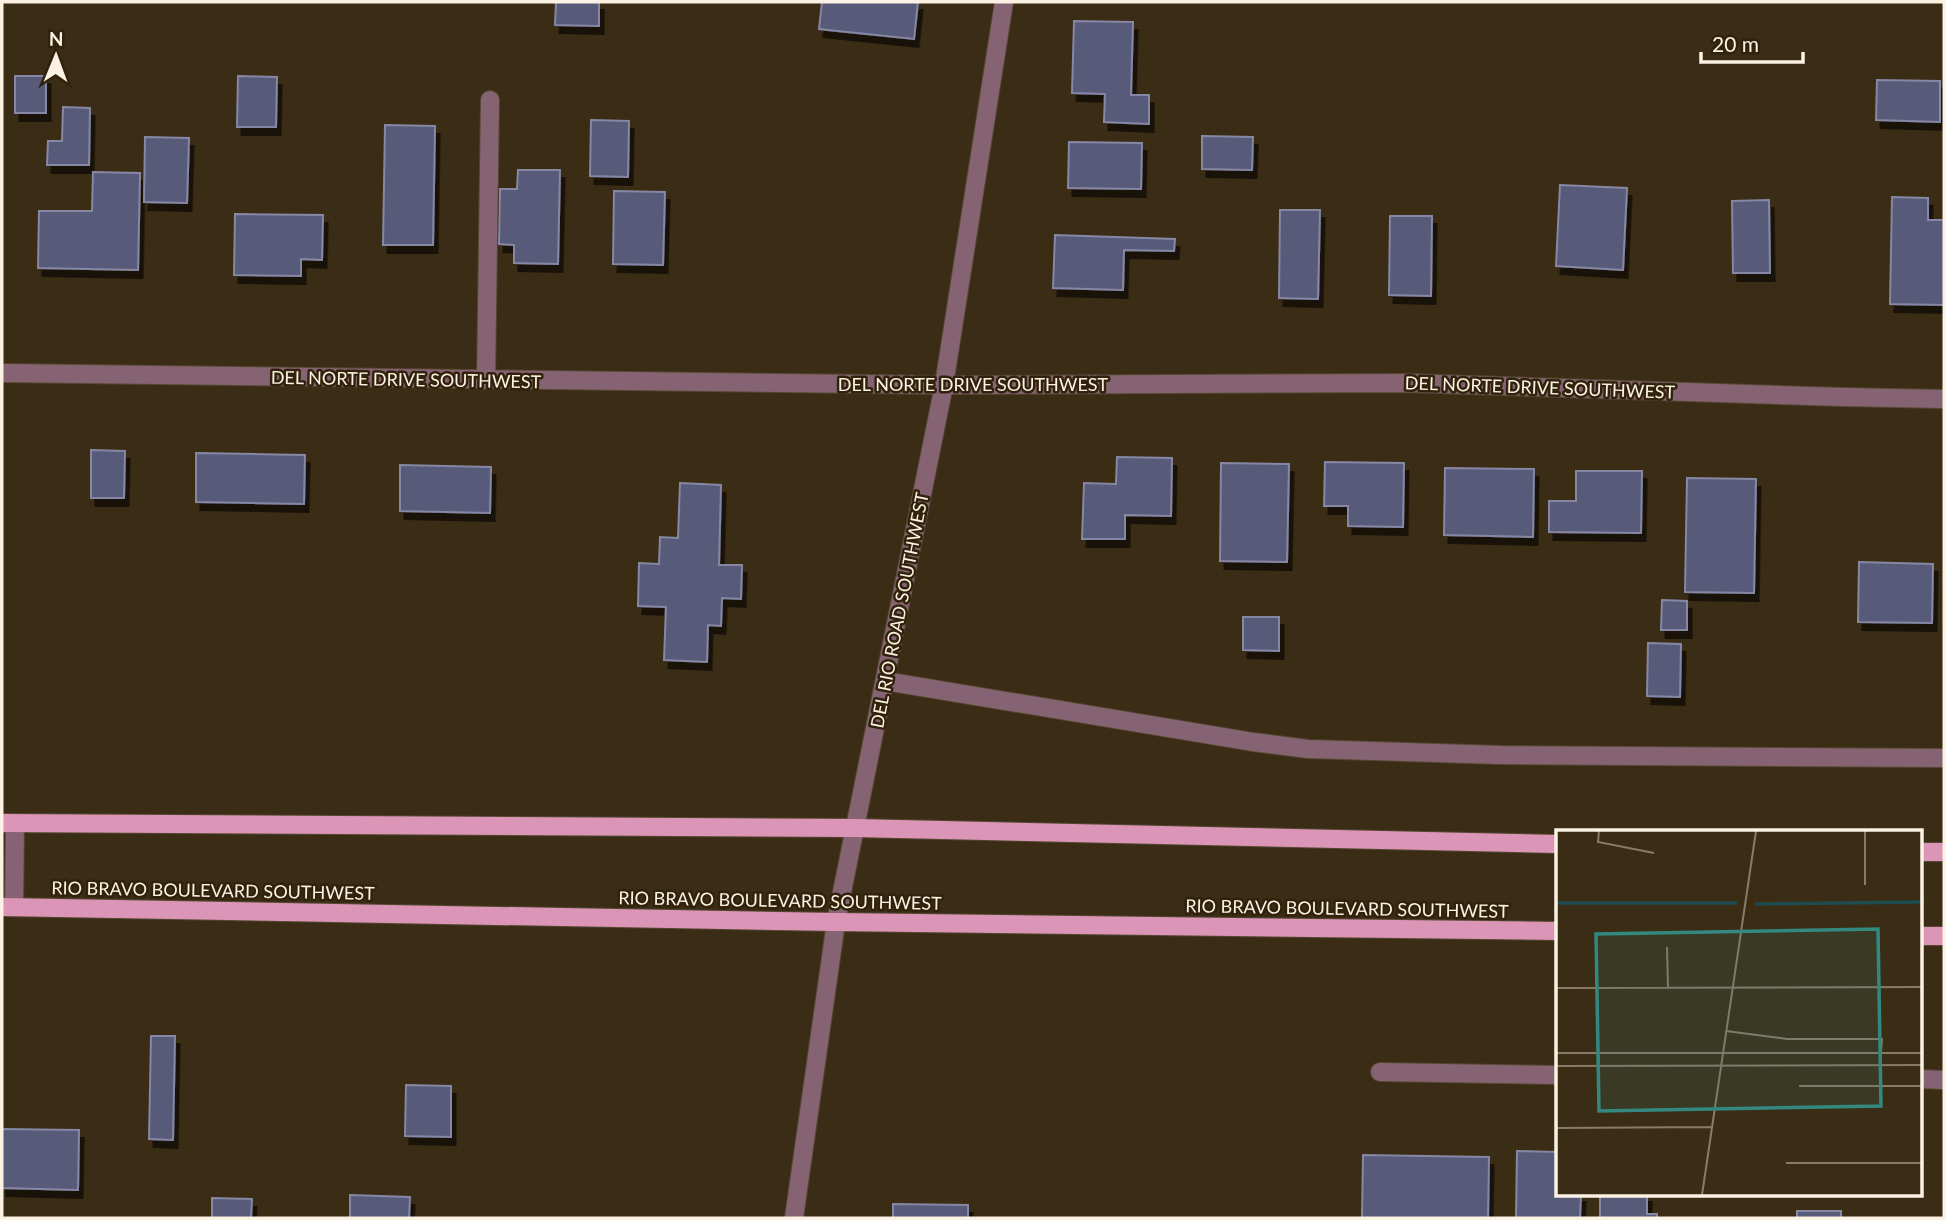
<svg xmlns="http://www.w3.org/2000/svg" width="1946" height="1220" font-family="Lato,sans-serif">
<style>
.building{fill:#585a79;stroke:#8687a4;stroke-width:2;filter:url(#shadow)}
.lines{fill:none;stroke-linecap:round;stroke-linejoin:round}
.minor-casing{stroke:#564832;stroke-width:20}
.major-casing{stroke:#564832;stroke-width:20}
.minor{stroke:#866373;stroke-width:18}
.major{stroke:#db95b7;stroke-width:18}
.labels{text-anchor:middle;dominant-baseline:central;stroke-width:5;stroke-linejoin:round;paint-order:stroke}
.street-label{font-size:18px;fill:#fcf2e4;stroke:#31220b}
.inset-river{fill:none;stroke:#1e4c4f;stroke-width:3.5}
.inset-road{fill:none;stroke:#887b68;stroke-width:2}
.view{fill:#338980;fill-opacity:0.15;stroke:#338980;stroke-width:3.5}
.inset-edge{fill:none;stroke:#fcf2e4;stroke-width:3.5}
</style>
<defs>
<filter id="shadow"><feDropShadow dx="4.5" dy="8" stdDeviation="0" flood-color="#0009"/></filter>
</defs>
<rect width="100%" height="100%" fill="#3b2c15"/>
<path class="building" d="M556,2H599V26L555,25Z
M822,2H918L914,39L819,29Z
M1074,21L1133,22L1131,95H1149V124L1104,122L1105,94L1072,93Z
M15,76H46V113H15Z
M238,76L277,77L276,127H237Z
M1877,80L1940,81V122L1876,120Z
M63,107L90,108L89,165H47L48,141H62Z
M591,120L629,121L628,177L590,176Z
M385,125L435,126L433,245H383Z
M1202,136L1253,137L1252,170L1202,169Z
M145,137L189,138L187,203L144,202Z
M1069,142L1142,143L1141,189L1068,188Z
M518,170H560L558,264L514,263V245L499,244L500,189H517Z
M93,172L140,173L138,270L38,268L39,211H92Z
M1560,185L1627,188L1623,270L1556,266Z
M614,191L665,192L663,265L613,264Z
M1892,197L1928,198V220H1944V305L1890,304Z
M1769,200L1770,273H1733L1732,201Z
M1280,210H1320L1318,299L1279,298Z
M235,214L323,215L322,260L301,259V276L234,275Z
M1390,216H1432L1431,296L1389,295Z
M1055,235L1175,239L1174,251L1124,250L1123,290L1053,288Z
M91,450L125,451L124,498H91Z
M196,453L305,455L304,504L196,502Z
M1117,457L1172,458L1171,516L1125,515V539H1082L1084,483L1116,484Z
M1325,462L1404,463L1403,527L1348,526V506H1324Z
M1221,463L1289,464L1287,562L1220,561Z
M400,465L491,467L490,513L400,511Z
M1445,468L1534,469L1533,537L1444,535Z
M1576,471H1642L1641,533L1549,532V501H1576Z
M1687,478L1756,479L1754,593L1685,592Z
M680,483L721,485L719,565H742L741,599L722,598L721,626L708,625L707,662L664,660L666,607L638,606L639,563L659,564L660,537L678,538Z
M1859,562L1933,564L1932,623L1858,622Z
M1662,600L1687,601V630H1661Z
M1243,617H1279V651L1243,650Z
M1648,643L1681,644L1680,697L1647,696Z
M151,1036H175L173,1140L149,1139Z
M406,1085L451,1086V1137L405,1136Z
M2,1129L79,1130L78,1190L2,1188Z
M1517,1151L1558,1152V1194H1581L1580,1218H1516Z
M1363,1155L1489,1157L1488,1218H1362Z
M1600,1194H1647V1214H1657V1218H1600Z
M350,1195L410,1197L409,1218H350Z
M212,1198L252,1199L251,1218H212Z
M893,1204L968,1205V1218H893Z
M1797,1211H1841V1218H1797Z"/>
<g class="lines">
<defs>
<path id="minor" d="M2,373L944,385L1407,383L1843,397L1944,399
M486,380L490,100
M885,681L1253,742L1308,749L1501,755L1944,758
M14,907L15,823
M1380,1072L1558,1075
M1920,1079L1944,1080
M794,1218L836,922L944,385L1004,2"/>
<path id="major" d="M2,823L855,828L1558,844
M1920,852H1944
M2,907L836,922L1558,931
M1920,936H1944"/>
</defs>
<use href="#minor" class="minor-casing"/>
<use href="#major" class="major-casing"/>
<use href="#minor" class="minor"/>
<use href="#major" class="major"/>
</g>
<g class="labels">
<g class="street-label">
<text transform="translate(406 379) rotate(1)">DEL NORTE DRIVE SOUTHWEST</text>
<text x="973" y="384">DEL NORTE DRIVE SOUTHWEST</text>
<text transform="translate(1540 387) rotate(2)">DEL NORTE DRIVE SOUTHWEST</text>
<text transform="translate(899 610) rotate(-79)">DEL RIO ROAD SOUTHWEST</text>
<text transform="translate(213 890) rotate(1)">RIO BRAVO BOULEVARD SOUTHWEST</text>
<text transform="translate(780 900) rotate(1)">RIO BRAVO BOULEVARD SOUTHWEST</text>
<text transform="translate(1347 908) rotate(1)">RIO BRAVO BOULEVARD SOUTHWEST</text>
</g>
</g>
<g transform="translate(1556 830)">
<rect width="366" height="366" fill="#3b2c15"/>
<path class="inset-river" d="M0,73H181M199,74L366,72"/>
<path class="inset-road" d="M43,1L42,12L98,23M309,1V55M111,117L112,158M0,158L366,157M170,201L231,209H326L324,235M0,223H366M0,236L366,235M243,256H366M0,298L156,297M230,333H366M146,365L200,1"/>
<path class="view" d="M322,99L325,276L43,281L40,104Z"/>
<rect width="366" height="366" class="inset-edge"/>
</g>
<rect width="1946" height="1220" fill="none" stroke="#fcf2e4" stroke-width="7"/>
<g transform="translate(56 56) rotate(1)" stroke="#31220b" stroke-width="5" paint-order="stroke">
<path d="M0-5L12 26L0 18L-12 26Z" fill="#fcf2e4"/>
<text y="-10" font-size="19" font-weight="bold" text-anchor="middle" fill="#fcf2e4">N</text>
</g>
<path d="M1701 52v10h102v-10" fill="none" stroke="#fcf2e4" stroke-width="3.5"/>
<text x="1712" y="52" font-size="21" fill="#fcf2e4" stroke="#31220b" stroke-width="5" paint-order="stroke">20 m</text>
</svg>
